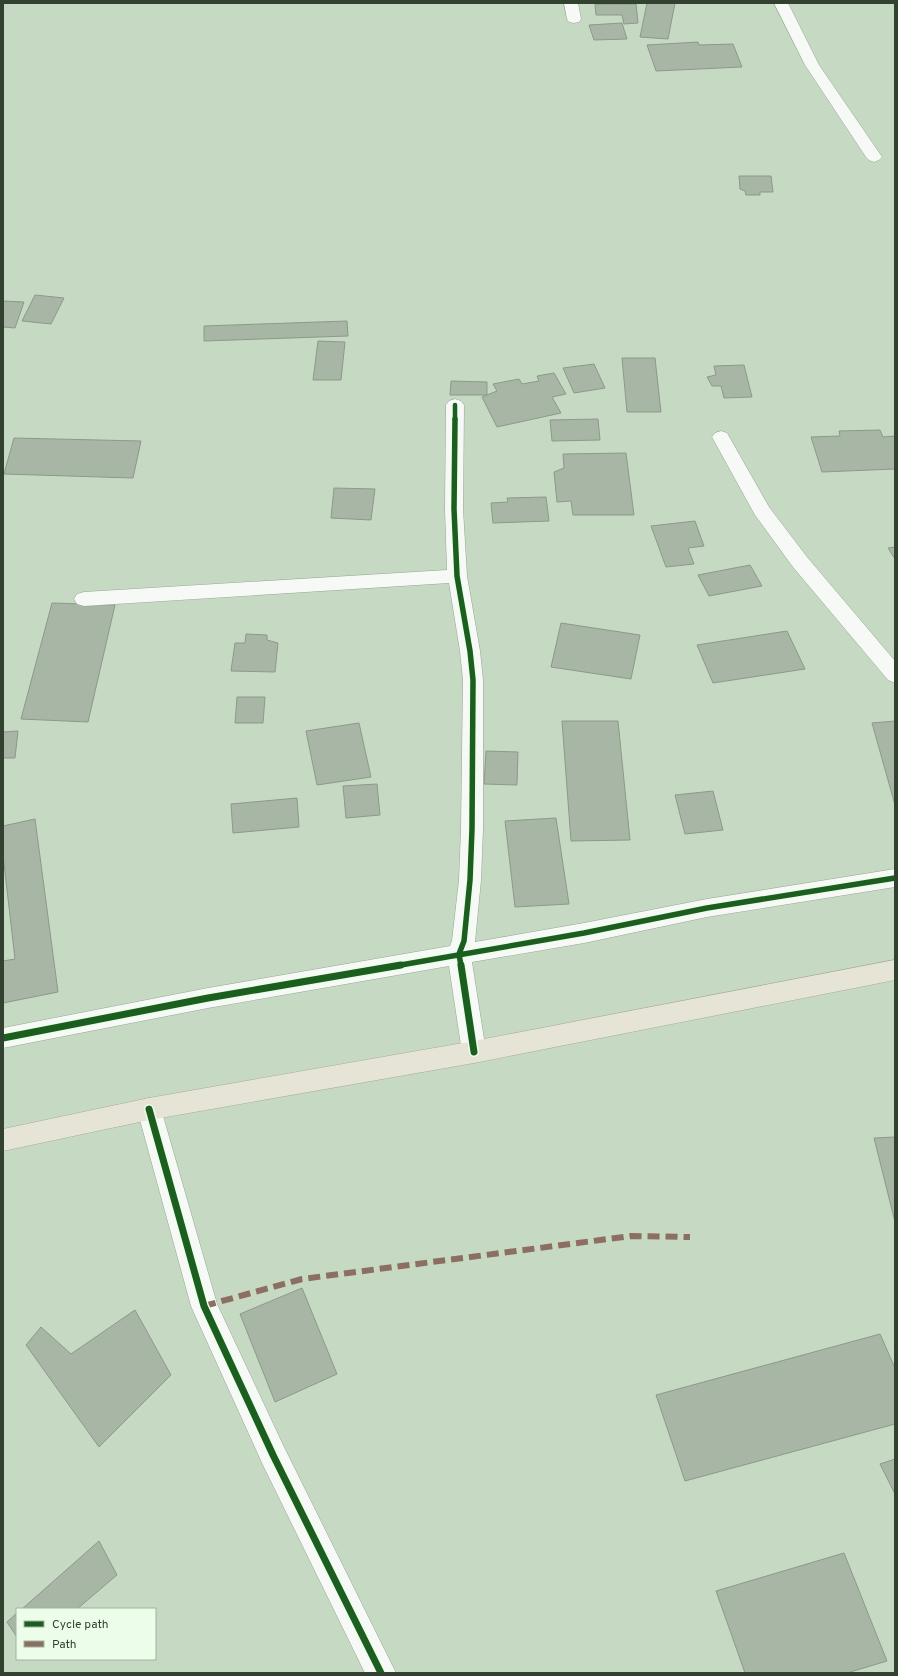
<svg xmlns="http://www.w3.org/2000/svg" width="898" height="1676" font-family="Overpass,sans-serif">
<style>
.building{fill:#a8b6a5;stroke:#8c9a89}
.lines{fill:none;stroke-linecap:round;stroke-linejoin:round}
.minor-casing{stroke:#97a695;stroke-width:1}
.trunk-casing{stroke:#a9ab93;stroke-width:1}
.minor{fill:#f6f9f6;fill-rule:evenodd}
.trunk{fill:#e6e4d6;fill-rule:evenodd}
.quiet{stroke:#8d6e63;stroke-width:6;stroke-dasharray:12 6;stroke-linecap:butt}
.cycleway-far2-casing{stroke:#ecfee9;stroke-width:6}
.cycleway-far1-casing{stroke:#ecfee9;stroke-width:8}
.cycleway-casing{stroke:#ecfee9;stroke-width:10}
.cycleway-far2{stroke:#1b5e20;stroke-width:4.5}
.cycleway-far1{stroke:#1b5e20;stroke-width:5.5}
.cycleway{stroke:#1b5e20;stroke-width:7}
</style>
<rect width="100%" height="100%" fill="#c6d9c3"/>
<path class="building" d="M647,3H675L668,39L640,37Z
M595,4H636L638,23L624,24L622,15H596Z
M622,23L627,39L594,40L589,25Z
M698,42L699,45L733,44L742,67L656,71L647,45Z
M739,176H771L773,192H760V195H746L745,191L740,189Z
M35,295L64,298L51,324L22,321Z
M3,301L24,302L15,328L3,327Z
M347,321L348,336L204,341V326Z
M318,341L345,342L341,380H313Z
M622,358H655L661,412H627Z
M594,364L605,388L574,393L563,368Z
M744,365L752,397L724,398L721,386H712L707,377L716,375L714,366Z
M554,373L566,394L552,397L561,413L497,427L482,397L497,391L493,384L519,379L522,384L539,381L537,376Z
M451,381L487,382V395H450Z
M598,419L600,440L552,441L550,420Z
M880,430L883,437L895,436V469L822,472L811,437L840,436L839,431Z
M14,438L141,441L133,478L4,474Z
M626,453L634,515H573L571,501L557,502L554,472L564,468L563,454Z
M334,488L375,489L371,520L331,518Z
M546,497L549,521L493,523L491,503L508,502L507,498Z
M695,521L704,546L688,548L694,564L666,567L651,526Z
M895,547V559L888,548Z
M750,565L762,586L709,596L698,575Z
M52,603L115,605L88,722L21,719Z
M561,623L640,635L631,679L551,667Z
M787,631L805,669L713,683L697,645Z
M246,634L267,635V640L278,643L275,672L231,671L235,643H245Z
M237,697H265L263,723H235Z
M562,721H618L630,840L571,841Z
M895,721V805L872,723Z
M359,723L371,777L317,785L306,731Z
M18,731L15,758H3V732Z
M486,751L518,752L517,785L484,784Z
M377,784L380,815L346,818L343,786Z
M713,791L723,830L685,834L675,795Z
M297,798L299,827L233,833L231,804Z
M556,818L569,904L515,907L505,821Z
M35,819L58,992L3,1003V961L15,959L3,855V826Z
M895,1137V1222L874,1138Z
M302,1288L337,1374L275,1402L240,1314Z
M135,1310L171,1375L99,1447L26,1345L41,1327L71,1354Z
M880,1334L895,1368V1424L685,1481L656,1395Z
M895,1459V1494L880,1464Z
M99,1541L117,1575L77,1609H22Z
M844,1553L887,1661L847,1673H745L716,1591Z
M17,1613V1637L7,1622Z"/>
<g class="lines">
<defs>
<path id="minor" d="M564,3H578L581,19L579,22L574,23L569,22L567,19Z
M774,3H788L819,65L882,157L879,160L874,162L869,160L866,157L805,65Z
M455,399L461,401L464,405L463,509L467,576L480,651L483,680V829L481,880L475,942L584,923L707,899L895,869V887L707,917L584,943L472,962L486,1052L483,1059L474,1063L465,1059L462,1052L449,966L208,1008L3,1048V1028L208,988L450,946L452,941L459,880L461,829L463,680L460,651L449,583L84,606L77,604L74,599L77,594L84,592L447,570L445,509L446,405L449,401Z
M721,431L727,433L769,507L807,557L895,661V683L888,680L793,567L755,515L712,437L715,433Z
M149,1098L158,1101L161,1109L217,1304L283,1445L396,1673H365L263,1465L195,1315L191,1306L137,1109L140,1101Z"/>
<path id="trunk" d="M895,960V980L474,1063L149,1120L3,1151V1129L149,1098L474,1041Z"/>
</defs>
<use href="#minor" class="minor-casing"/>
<use href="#trunk" class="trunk-casing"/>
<use href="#minor" class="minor"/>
<use href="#trunk" class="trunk"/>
<path class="quiet" d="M204,1306L302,1279L631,1236L690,1237"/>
<defs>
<path id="cycleway-far2" d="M455,420V405"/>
<path id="cycleway-far1" d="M455,419L454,509L457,576L470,651L473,680L472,829L470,880L464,941L459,954L461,966
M395,966L584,933L707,908L895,878"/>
<path id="cycleway" d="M461,965L474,1052
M3,1038L208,998L401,965
M149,1109L204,1306L273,1455L381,1673"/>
</defs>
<use href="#cycleway-far2" class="cycleway-far2-casing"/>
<use href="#cycleway-far1" class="cycleway-far1-casing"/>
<use href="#cycleway" class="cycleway-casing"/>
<use href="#cycleway-far2" class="cycleway-far2"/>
<use href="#cycleway-far1" class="cycleway-far1"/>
<use href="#cycleway" class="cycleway"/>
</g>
<rect width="898" height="1676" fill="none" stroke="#334131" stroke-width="8"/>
<rect x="16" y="1608" width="140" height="52" fill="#ecfee9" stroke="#a2b29f"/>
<rect x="24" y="1621" width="20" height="6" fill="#1b5e20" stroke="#a2b29f"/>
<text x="52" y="1628" font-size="12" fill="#334131">Cycle path</text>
<rect x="24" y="1641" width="20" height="6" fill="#8d6e63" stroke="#a2b29f"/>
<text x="52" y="1648" font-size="12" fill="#334131">Path</text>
</svg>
